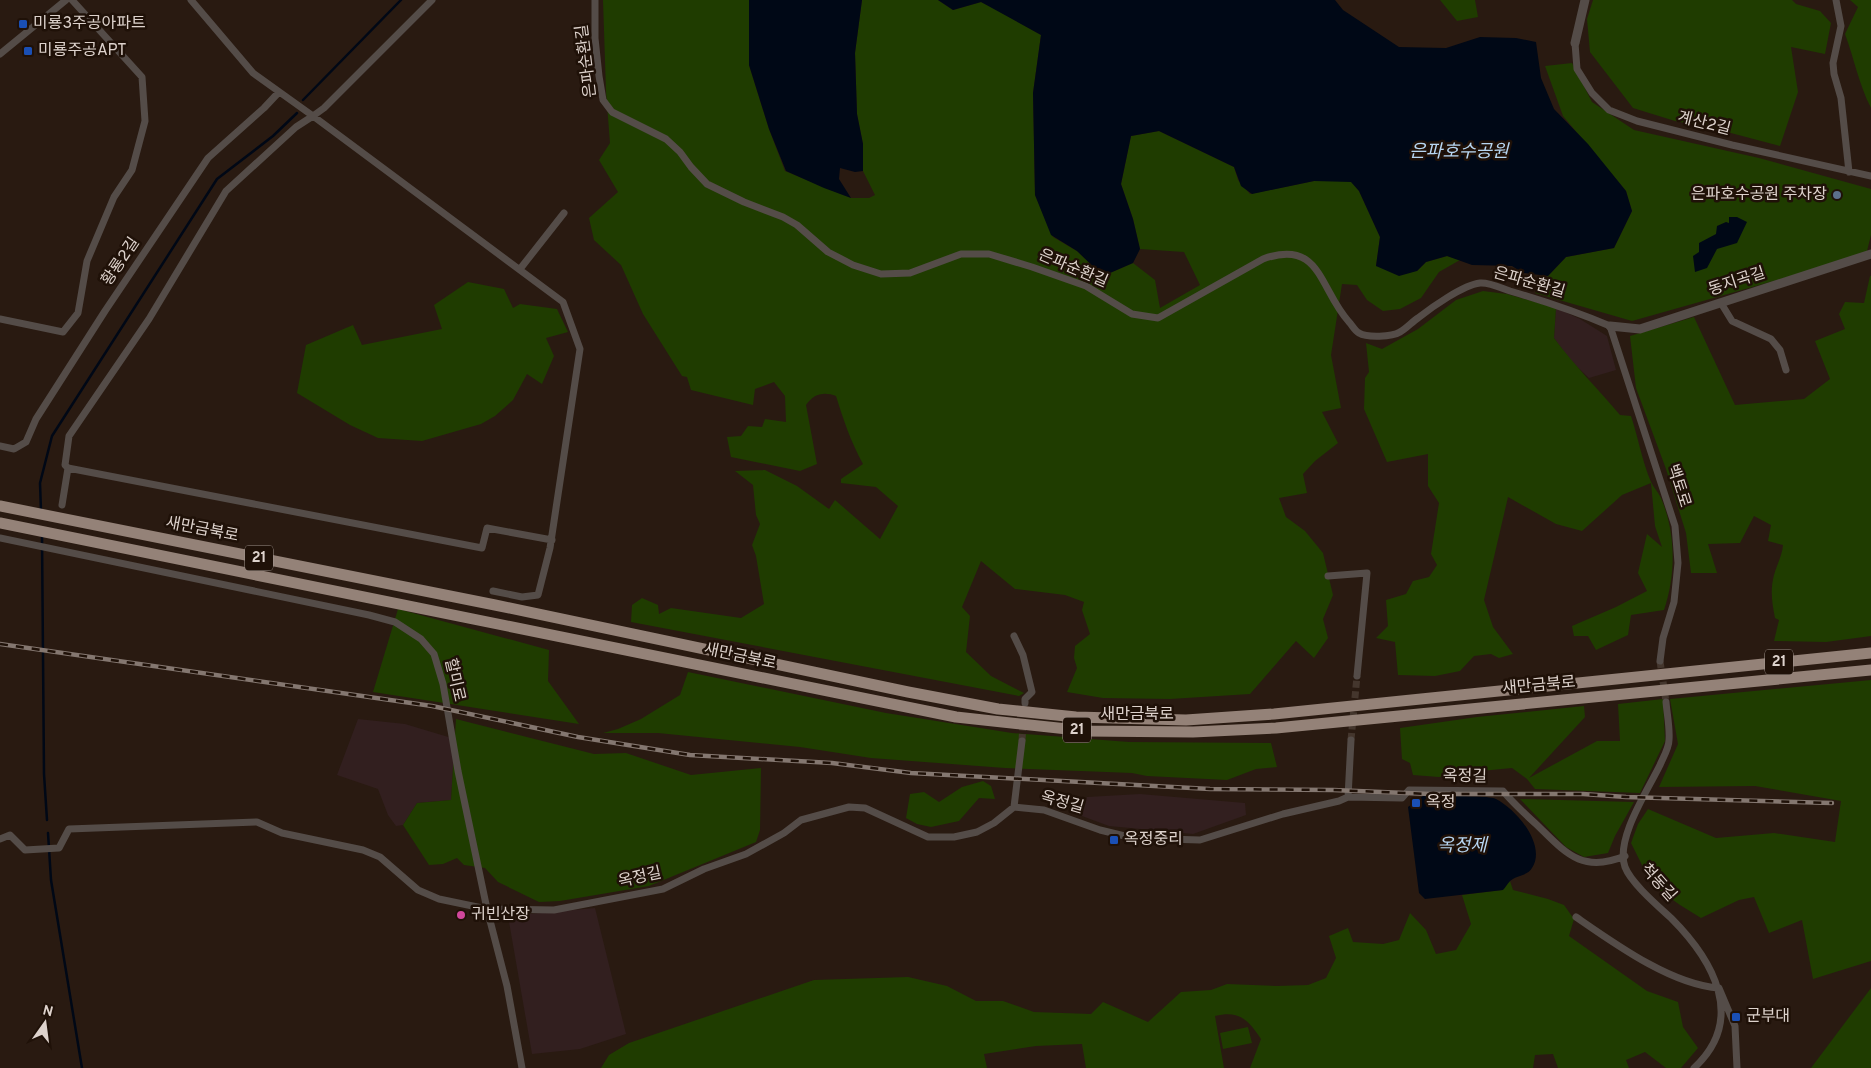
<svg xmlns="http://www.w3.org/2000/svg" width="1871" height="1068" font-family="Overpass,'Noto Sans KR',sans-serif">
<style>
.commercial{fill:#321f1f}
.green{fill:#1f3c00}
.water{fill:#000816}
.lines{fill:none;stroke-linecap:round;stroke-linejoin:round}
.stream{stroke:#000816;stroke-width:2.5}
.minor-tunnel{stroke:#44362d;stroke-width:7;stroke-dasharray:7 3.5;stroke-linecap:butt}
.minor{stroke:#544c48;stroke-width:7}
.tertiary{stroke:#544c48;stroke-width:9}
.trunk{stroke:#948278;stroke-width:11}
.rail-casing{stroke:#847770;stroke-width:4.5}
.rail{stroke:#1f1108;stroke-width:2.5;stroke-dasharray:8;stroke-linecap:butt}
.transit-dot{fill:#1a4fb4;stroke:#1f1108;stroke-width:2}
.service-dot{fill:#5c6f8a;stroke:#1f1108;stroke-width:2}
.hotel-dot{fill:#d1479c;stroke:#1f1108;stroke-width:2}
.labels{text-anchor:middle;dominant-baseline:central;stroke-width:5;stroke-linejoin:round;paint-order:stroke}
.shield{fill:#1f1108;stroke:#a49891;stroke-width:1}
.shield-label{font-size:15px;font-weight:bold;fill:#ddd2cc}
.poi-label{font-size:16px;fill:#ddd2cc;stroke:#1f1108;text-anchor:start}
.street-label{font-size:16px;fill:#ddd2cc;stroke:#1f1108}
.water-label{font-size:18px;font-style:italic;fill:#b7d6f2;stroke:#1f1108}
</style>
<rect width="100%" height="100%" fill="#291a11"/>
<path class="commercial" d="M1556,308L1580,319L1607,336L1616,370L1589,378L1570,360L1554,338Z
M358,719L405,724L455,739L451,800L417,803L403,825L396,826L388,815L378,789L337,775Z
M1140,794L1245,803L1246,815L1193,834L1109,826L1082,816L1087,797Z
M595,908L626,1034L580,1049L532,1054L508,916Z"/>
<path class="green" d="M603,0H749V65L769,129L785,171L851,198H869L875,195L863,171V144L857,114L855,53L862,0H938L953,10L981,2L990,6L1041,35L1033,93L1035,195L1053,237L1077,251L1103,276L1133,263L1155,280L1160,308L1200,285L1184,252L1140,249L1133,219L1121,184L1131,136L1159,131L1234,167L1238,180L1250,194L1314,181H1351L1359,191L1380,237L1376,266L1417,271L1426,262L1447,256L1460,260L1439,272L1421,298L1400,309L1383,311L1367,300L1357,285L1342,284L1331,355L1341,408L1322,412L1338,443L1315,461L1303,474L1307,493L1279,498L1286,517L1305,531L1323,553L1333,595L1323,619L1328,638L1314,658L1296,641L1250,694L1170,699L1103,698L1067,692L1077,668L1074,658L1075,646L1090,634L1082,610L1084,602L1065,595L1015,589L981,561L962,607L970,616L966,652L991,676L1024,693L1019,696L631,622L632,605L642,598L658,605L659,614L671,608L741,618L764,604L756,556L752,545L760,524L756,515L753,485L735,471L765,470L797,486L829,509L835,500L880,539L898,506L876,487L841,483V479L863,464C851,442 843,419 836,396C824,391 813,394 806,405L817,464L800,471L731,457L727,437L741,436L748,426L762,427L765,419L786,422L785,396L774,382L755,389L753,405L691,390L687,377L682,376L643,314L621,265L594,240L589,218L618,192L599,160L610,143L606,91Z
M1440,0H1475L1478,17L1457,21Z
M1593,0H1792L1796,4L1820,11L1831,23L1825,54L1791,47L1798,92L1780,146L1712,128L1675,121L1633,108L1590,52L1587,19Z
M1850,0H1871V108C1859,85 1854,58 1845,34L1858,7Z
M1572,63L1592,102L1634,130L1759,158L1871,189V235L1866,255L1632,321L1535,293L1548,276L1566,257L1614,248L1632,211L1626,191L1563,116L1545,66Z
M1870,276H1871V636L1826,642L1774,641L1779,620L1775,618C1772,603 1770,590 1774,575C1777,564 1782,556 1783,545L1768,541L1771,525L1754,516L1740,543L1708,544L1717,573H1691L1686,533L1666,469L1636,388L1630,336L1694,317L1735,405L1804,399L1830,379L1815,341L1845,329L1839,314L1845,302L1864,303Z
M468,282L504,289L513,308L520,304L557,309L568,332L546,338L554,356L542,384L527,374L513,400L495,416L481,424L422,441L378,438L350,425L297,393L306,345L353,325L362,345L442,329L434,305Z
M1483,291L1507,294L1556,308L1554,338C1574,365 1598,389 1620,415L1631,416C1638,437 1642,461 1651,482C1654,488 1658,492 1661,498C1676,533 1676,575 1664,610L1631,615L1628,635L1596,650L1588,636H1574L1572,626L1616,607L1647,591L1638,573L1647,534L1662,547L1655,526L1651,483L1622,495L1582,531L1556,524L1508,497L1484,600L1493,627L1513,654L1499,658L1491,654L1474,656L1460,671L1435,676L1398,675L1395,642L1376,638L1388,626L1386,600L1406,594L1413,581L1429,577L1437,565L1431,554L1439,503L1428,486V454L1387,462L1364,409L1365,378L1369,372L1366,343L1382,349L1418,329L1456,300Z
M398,609L549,650L548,681L579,724L373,692Z
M688,672L886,713L1012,733L1129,742L1271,743L1277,767L1256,769L1227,780L1147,776L1132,773L1005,768L871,758L800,747L658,733H603L618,729L641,719L680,695Z
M1871,680V961L1813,979L1802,920L1769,933L1754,897L1739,900L1701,918L1680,905L1652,885L1631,843L1638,824L1648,809L1716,838L1774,833L1835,842L1841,801L1755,786L1659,787L1678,744L1670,699Z
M1663,699L1665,741L1640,793L1535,789L1527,779L1512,768L1460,773L1439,777L1413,775L1410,763L1402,759L1400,728L1477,717L1584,706L1585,717L1529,778L1597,741H1620L1618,704Z
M456,719L594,754L626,753L691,775L761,768L760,830L756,842L649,886L560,901L539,902L498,882L485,868L464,865L457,858L443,864L429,865L403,825L417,803L451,800Z
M983,781L991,786L995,799L979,798L959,821L931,827L917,824L906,818L910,794L924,792L939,802L962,787Z
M1520,799L1634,802L1615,836L1608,853L1584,857L1566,847Z
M1510,881L1513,890L1548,899L1564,905L1574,919L1569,936L1647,991L1678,1002L1683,1027L1698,1048L1681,1068H1666L1645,1052L1626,1060L1629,1068H1558L1553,1054L1535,1055L1533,1068H1250L1261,1039C1248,1020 1240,1010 1215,1016L1224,1068H1086L1082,1044L1036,1046L984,1054L987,1068H601L609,1055L629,1043L814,980L908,977L947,986L976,1001H1003L1034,1012L1091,1014L1103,1002L1148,1022L1181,992L1211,990L1227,984L1277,986L1308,985L1326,978L1336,958L1329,936L1348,928L1353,942L1383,944L1399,940L1410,913L1426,930L1436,954L1456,950L1471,924L1462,895L1502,890Z
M1871,988V1068H1811Z
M1248,1027L1252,1043L1223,1049L1220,1033Z"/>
<path class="water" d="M749,0H862L855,53L857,114L863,144V171L855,172L840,168L839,179L851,198L824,188L786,171L769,129L749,65Z
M938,0H1335L1343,10L1399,47L1446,48L1480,37L1516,38L1536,42L1541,78L1554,109L1588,144L1626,191L1632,211L1614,248L1566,257L1548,276L1523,273L1512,266L1472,265L1447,256L1426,262L1417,271L1399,276L1376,266L1380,237L1359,191L1351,182L1314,181L1252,194L1241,186L1234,167L1159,131L1131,136L1121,184L1133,219L1140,249L1133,263L1103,276L1077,251L1051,235L1035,195L1033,93L1041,35L981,2L953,10Z
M1729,217H1737L1747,222L1737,243L1717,249L1707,268L1695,272L1693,256L1699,252V243L1716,234L1717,226L1726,222L1729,223Z
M1423,796C1435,797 1489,795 1496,799C1516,809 1547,845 1532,868C1527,876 1517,875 1510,881C1507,884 1505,888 1503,890L1425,899L1419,893L1408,807Z"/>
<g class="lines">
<path class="stream" d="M303,100L401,0
M41,511L40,483L52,436L217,179L273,136L297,113
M42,536L44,774L47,820
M48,833L51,880L82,1068"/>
<path class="minor-tunnel" d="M1660,661L1666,702
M1351,740L1357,676
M1022,741L1023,722"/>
<path class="minor" d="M191,0L253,73L313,116L324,108L432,0
M595,0V38L599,76L603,100L612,112L666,139L680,152L691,167L707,184L744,202L783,217L797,225L828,252L853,265L881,274L910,273L961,254H989L1032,267L1086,286L1132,314L1158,318L1263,259C1321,238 1319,289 1349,322C1352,325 1355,331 1359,333C1367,338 1392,337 1400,332C1406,329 1412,322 1418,318C1432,307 1463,285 1480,283C1489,282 1501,288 1510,291C1544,301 1577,312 1610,326L1675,526L1678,563L1674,602L1663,638L1660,661
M1836,0L1841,26L1833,63L1834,74L1841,98L1849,172
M1575,43L1577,69L1592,93L1609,110L1637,121L1732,145L1871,176
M0,54L66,0
M520,269L564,213
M1721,303L1732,321L1771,339L1780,350L1786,370
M0,319L63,332L78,313L87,261L114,197L132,170L145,121L142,77L72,0
M0,446L14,449L26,442L36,419L105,311L208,158L264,108L279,92
M68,468L482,548L487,528L552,540
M62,505L68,468L65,465L69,436L149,319L226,191L296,127L313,116L563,302L580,349L550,548L538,595L522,597L493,591
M0,538L369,615L395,622L421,639L434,654L443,684L458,771L487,909L507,986L522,1068
M1328,576L1367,573L1357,676
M1014,636L1023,655L1032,692L1025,699V703
M1666,702C1667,714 1670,728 1669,740C1669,748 1663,758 1660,765C1648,790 1615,839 1625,867C1631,883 1658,906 1671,918C1713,960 1747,1019 1694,1068
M1348,797L1351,740
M1014,807L1022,741
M0,839L10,835L25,850L59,848L69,829L257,822L282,833L363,850L380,857L418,890L439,899L487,909L554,910L663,889L704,869L746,854L784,833L801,820L849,807L865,808L928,837H954L977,832L994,823L1014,807L1044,810L1100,830L1133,838L1200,840L1283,814L1339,801L1348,797L1402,798L1409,790L1503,791C1513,803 1524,813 1536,824C1565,852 1581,874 1625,856
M1576,917C1615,944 1672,985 1719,988L1735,1026L1737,1068"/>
<path class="tertiary" d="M1575,43L1585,0
M1610,326L1640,329L1871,254"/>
<path class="trunk" d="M0,506L495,605L908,692L998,709L1076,717L1186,720L1274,714L1871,653
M0,523L956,717L1086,731L1193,732L1276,728L1871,670"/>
<defs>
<path id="rail" d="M0,644L432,706L578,737L690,755L832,763L911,773L1210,789L1333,790L1430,794H1583L1626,797L1832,803"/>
</defs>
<use href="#rail" class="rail-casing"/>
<use href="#rail" class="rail"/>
</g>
<g class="transit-dot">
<rect x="18" y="19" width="10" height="10" rx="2.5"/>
<rect x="23" y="46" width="10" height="10" rx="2.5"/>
<rect x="1411" y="798" width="10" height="10" rx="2.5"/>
<rect x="1109" y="835" width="10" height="10" rx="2.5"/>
<rect x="1731" y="1012" width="10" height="10" rx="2.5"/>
</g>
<circle class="service-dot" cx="1837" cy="195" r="5"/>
<circle class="hotel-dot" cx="461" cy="915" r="5"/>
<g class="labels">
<g class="shield">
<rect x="245" y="545.5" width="28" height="25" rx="4"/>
<rect x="1765" y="649.5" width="28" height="25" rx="4"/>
<rect x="1063" y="717.5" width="28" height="25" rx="4"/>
</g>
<g class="shield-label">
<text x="259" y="558">21</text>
<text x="1779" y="662">21</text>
<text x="1077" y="730">21</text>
</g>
<g class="poi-label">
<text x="33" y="24">미룡3주공아파트</text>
<text x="38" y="51">미룡주공APT</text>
<text x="1827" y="195" text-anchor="end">은파호수공원 주차장</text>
<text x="1426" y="803">옥정</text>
<text x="1124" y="840">옥정중리</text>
<text x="471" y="915">귀빈산장</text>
<text x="1746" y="1017">군부대</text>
</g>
<g class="street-label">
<text transform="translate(587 61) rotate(-97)">은파순환길</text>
<text transform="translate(1704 124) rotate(14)">계산2길</text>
<text transform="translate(121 262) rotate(-56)">황룡2길</text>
<text transform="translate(1073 269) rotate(23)">은파순환길</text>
<text transform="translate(1737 282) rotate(-18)">동지곡길</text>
<text transform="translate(1529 283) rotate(16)">은파순환길</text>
<text transform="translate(1678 486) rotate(72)">백토로</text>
<text transform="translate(202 530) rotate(11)">새만금북로</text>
<text transform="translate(740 657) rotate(12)">새만금북로</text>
<text transform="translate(454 680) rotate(77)">할미로</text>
<text transform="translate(1539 686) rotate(-5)">새만금북로</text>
<text x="1137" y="715">새만금북로</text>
<text transform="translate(1465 777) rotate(1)">옥정길</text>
<text transform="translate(1062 803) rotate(16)">옥정길</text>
<text transform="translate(640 878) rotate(-13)">옥정길</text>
<text transform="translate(1658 883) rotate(48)">척동길</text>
</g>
<g class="water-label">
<text x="1459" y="152">은파호수공원</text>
<text x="1462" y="846">옥정제</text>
</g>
</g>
<g transform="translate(45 1023) rotate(14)" stroke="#1f1108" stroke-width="4" paint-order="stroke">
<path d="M0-4L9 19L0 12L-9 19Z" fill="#ddd2cc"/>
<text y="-8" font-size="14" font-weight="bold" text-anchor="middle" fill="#ddd2cc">N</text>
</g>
</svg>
